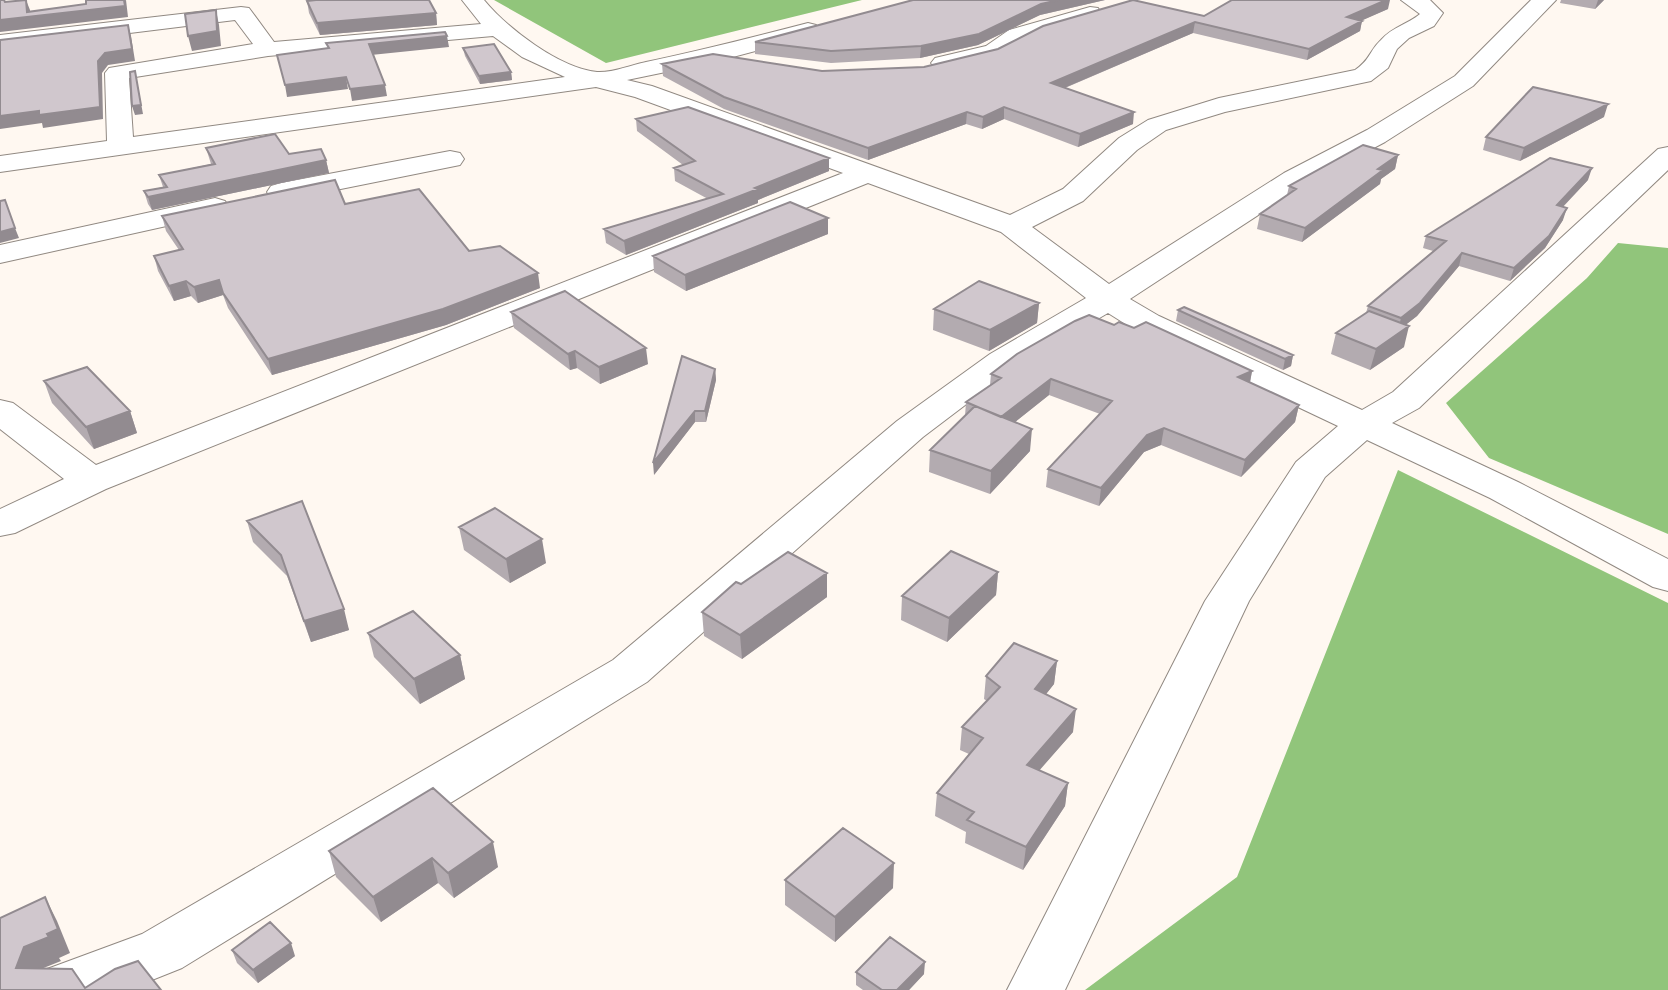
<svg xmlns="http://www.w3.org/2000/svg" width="1668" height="990" font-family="'PT Sans Narrow',sans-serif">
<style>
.forest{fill:#91c57b}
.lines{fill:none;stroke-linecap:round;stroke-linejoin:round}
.minor-casing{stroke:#918982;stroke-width:2}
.minor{fill:#fff;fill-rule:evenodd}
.wall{fill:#b3abb0}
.shaded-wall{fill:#928b90}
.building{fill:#d0c7cd;stroke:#928b90;stroke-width:2}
</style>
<rect width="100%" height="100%" fill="#fff8f1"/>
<path class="forest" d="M494,0H862L606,63Z
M1618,243L1668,248V534L1489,458L1446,403L1587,278Z
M1398,470L1668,603V990H1085L1237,877Z"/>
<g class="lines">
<defs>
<path id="minor" d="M462,0H484C507,28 559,68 597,72C612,73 631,65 646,62C700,51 754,37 808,23L816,25L819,30L816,35L714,62L627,80L652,86L1010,215L1063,189L1119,138L1148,120L1219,98L1355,70C1371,59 1369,51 1381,40C1392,27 1408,24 1420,14L1401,0H1430L1443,13L1434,26L1409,38L1397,49L1388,68L1371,81L1225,112L1166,130L1137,150L1083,201L1032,227L1109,284L1284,173L1367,130L1455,76L1531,0H1556L1473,86L1385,142L1304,185L1130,299L1159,316L1362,410L1393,392L1658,149L1668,147V170L1419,408L1392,423L1518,482L1668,559V591L1653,587L1490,498L1367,440L1325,477L1249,601L1065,990H1007L1205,601L1296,462L1338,426L1135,330L1108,313L1014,368L923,437L647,682L182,968L127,990H31L39,972L142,934L613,660L897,421L990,354L1086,298L1001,232L868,183L106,489L15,533L0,536V509L64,479L0,429V400L13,403L96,465L843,173L635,97L596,87L0,172V156L107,141L105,73L109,68L253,44L235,20L0,49V35L241,7L249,8L274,42L481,24ZM493,36L522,57L565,77L133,137L129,78L268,56Z
M1090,7L1098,8L1101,13L1098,18L1025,40L1002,56L943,70L935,68L931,63L935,58L986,46L1009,30Z
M450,151L460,153L464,159L460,165L281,201L271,198L267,192L271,186L281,183Z
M215,198L225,201L229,207L225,213L0,263V245Z"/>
</defs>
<use href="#minor" class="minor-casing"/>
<use href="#minor" class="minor"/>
</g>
<path class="wall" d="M913,0H1105L1040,15L978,45L920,58L831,63L755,54V42Z
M1561,0H1604L1595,9L1560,3Z
M307,1L436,13L437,25L320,35L309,13Z
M1388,9L1362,20L1360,31L1307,60L1193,33L1065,88L1133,124L1078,147L1004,119L982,129L966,124L868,160L724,109L663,76L662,64L822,71L924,67L1204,16Z
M463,48L511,72L512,80L480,84L465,56Z
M1604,117L1520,161L1483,150L1486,137Z
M636,119L829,171L758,200V203L626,255L606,243L604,229L708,199L675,181L674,168L683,165L637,131Z
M206,148L289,154L326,160L329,173L152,210L148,204L144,191L163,187L159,175L211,164Z
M1398,155L1395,169L1381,179L1380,184L1302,242L1257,229L1260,214L1287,195L1289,186Z
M1588,180L1563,207V220L1545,248L1510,281L1459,266L1417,316L1405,325L1404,347L1370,370L1331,354L1336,333L1366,313L1368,306L1433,251L1423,248L1426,236Z
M345,204L469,251L540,288L446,325L272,375L228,308L223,295L198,303L191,296L174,301L158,271L154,256L179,250L166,231L162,216Z
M828,218V234L686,291L654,272L653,256Z
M1039,303L1037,323L989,351L933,330L934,309Z
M1178,310L1293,355L1291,366L1283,370L1176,321Z
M511,312L648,364L600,384L577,368L570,370L514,328Z
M1114,325L1252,371L1250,383L1299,405L1295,422L1241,477L1161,445L1144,452L1099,506L1046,487L1048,469L1100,414L1049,395L1015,422L1030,451L990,494L929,472L930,450L965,416L966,402L990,385L991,374Z
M715,369L716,380L706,422H695L654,475Z
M44,381L130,411L137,433L94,449L52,403Z
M302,501L349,630L311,642L287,576L253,542L247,521Z
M459,527L546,563L510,583L464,550Z
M998,572L996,595L947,642L901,620L902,596Z
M827,573V597L742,659L704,636L702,612L741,584Z
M368,633L460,655L465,679L420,704L374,657Z
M1057,661L1054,684L1046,694L1073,732L1039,770L1068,783L1065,806L1023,870L965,843L966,832L935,816L937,793L969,754L960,750L962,727L987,701L984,699L986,676Z
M433,788L498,867L454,898L438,883L381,922L336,877L329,851Z
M785,880L893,888L835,942L785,905Z
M232,950L295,956L258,983L237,963Z
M856,972L924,974L909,990H863L856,985Z"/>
<path class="shaded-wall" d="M26,0L30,10V17L126,0L128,17L0,32V20L27,12Z
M1059,0H1105L1040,15L978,45L920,58L921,46L1041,4Z
M1386,0H1390L1388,9L1345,28L1347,17Z
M1598,0H1604L1595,9Z
M216,10L219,25L221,46L192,51L188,36Z
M436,13L437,25L320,35L317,23Z
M1362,21L1360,31L1307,60L1309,49Z
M1195,22L1193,33L1050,94L1051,83Z
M128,25L131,36L135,61L108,65L102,73L103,119L43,128L42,123L0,129V116L98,61Z
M447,36L449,47L371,55L369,44Z
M135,71L143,114L135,115L132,106Z
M511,72L512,80L480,84L479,76Z
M346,77L348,89L287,97L285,85Z
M385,85L387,96L352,101L350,89Z
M1608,104L1604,117L1520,161L1524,148Z
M1004,107V119L982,129L983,117Z
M967,112L966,124L868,160V148Z
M1134,112L1133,124L1078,147L1080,134Z
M1398,155L1395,169L1381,179L1380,184L1302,242L1305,228L1378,169Z
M829,158V171L758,200V203L626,255L624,241Z
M326,160L329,173L152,210L148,197Z
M1592,168L1588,180L1553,217L1557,205Z
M1567,208L1563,220L1545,248L1510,281L1514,268Z
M828,218V234L686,291L685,275Z
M15,228L19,238L0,243V232Z
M1462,253L1459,266L1417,316L1398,331L1401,318Z
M538,273L540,288L446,325L272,375L268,359Z
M219,280L223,295L198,303L194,287Z
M186,281L191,296L174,301L169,286Z
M1039,303L1037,323L989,351L990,330Z
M1409,326L1404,347L1370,370L1376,349Z
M646,348L648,364L600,384L599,367Z
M575,351L577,368L570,370L568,354Z
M1293,355L1291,366L1283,370L1285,359Z
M715,369L716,380L706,422L705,411Z
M1252,371L1249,387L1238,377Z
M1051,379L1049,395L1000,434L1001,417Z
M1299,405L1295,422L1241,477L1245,460Z
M130,411L137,433L94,449L86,427Z
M695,411V422L654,475L653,463Z
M1164,428L1161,445L1144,452L1099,506L1101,488L1147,435Z
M1032,429L1030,451L990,494L991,471Z
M542,539L546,563L510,583L506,559Z
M998,572L996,595L947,642L949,618Z
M827,573V597L742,659L740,635Z
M344,609L349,630L311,642L304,621Z
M460,655L465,679L420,704L414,679Z
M1057,661L1054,684L1032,712L1035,689Z
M1076,709L1073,732L1024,788L1027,765Z
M1068,783L1065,806L1023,870L1026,847Z
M493,842L498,867L454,898L448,873Z
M432,858L438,883L381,922L373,897Z
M894,863L893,888L835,942V917Z
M45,897L57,921L70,953L59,958L61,961L36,971L16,968L24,947L47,934Z
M291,943L295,956L258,983L253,970Z
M925,962L924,974L909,990H897Z"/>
<path class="building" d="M0,0H4L5,2L26,0L27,12L86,4V0H124L125,6L0,20Z
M316,0H429L436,13L317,23L307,1Z
M913,0H1059L1041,4L979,34L921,46L831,51L755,42Z
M1133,0L1204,16L1232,0H1386L1347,17L1362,21L1309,49L1195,22L1051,83L1134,112L1080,134L1004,107L983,117L967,112L868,148L724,97L662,64L713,54L822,71L924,67L998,49L1043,26Z
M216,10L217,31L188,36L185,14Z
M128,25L132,49L105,53L98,61L100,107L39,115V111L0,116V40Z
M445,32L447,36L369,44L385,85L350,89L346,77L285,85L277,55L329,48L326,43Z
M494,44L511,72L479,76L463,48Z
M135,71L141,105L132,106L130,72Z
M1533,87L1608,104L1524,148L1486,137Z
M688,107L829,158L755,188L758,189L624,241L604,229L723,194L674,168L695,161L636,119Z
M275,134L289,154L321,149L326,160L148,197L144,191L167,187L159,175L215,164L206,148Z
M1363,145L1398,155L1378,169L1383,170L1305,228L1260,214L1296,189L1289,186Z
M1550,158L1592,168L1557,205L1567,208L1549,236L1514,268L1462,253L1420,303L1401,318L1368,306L1446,241L1426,236Z
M335,180L345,204L419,189L469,251L500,246L538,273L443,309L268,359L223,293L219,280L194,287L186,281L169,286L154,256L183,249L162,216Z
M5,200L15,228L0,232V201Z
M790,202L828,218L685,275L653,256Z
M979,281L1039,303L990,330L934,309Z
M565,291L646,348L599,367L575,351L568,354L511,312Z
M1184,307L1293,355L1285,359L1178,310Z
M1369,311L1409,326L1376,349L1336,333Z
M1089,315L1114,325L1119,322L1134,328L1146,322L1252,371L1238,377L1299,405L1245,460L1164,428L1147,435L1101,488L1048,469L1112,401L1051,379L1001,417L966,402L1001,378L991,374L1017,354L1075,321Z
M682,356L715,369L705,411H695L653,463Z
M87,367L130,411L86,427L44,381Z
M975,406L1032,429L991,471L930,450Z
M302,501L344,609L304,621L281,555L247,521Z
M495,508L542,539L506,559L459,527Z
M951,551L998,572L949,618L902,596Z
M788,552L827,573L740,635L702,612L736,582L741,584Z
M413,611L460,655L414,679L368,633Z
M1014,643L1057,661L1035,689L1076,709L1027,765L1068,783L1026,847L967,820L974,812L937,793L983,738L962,727L1000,687L986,676Z
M433,788L493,842L448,873L432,858L373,897L329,851Z
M843,828L894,863L835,917L785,880Z
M45,897L58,929L47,934L49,937L24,947L16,968L72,969L85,988L115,969L138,961L161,990H0V918Z
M270,922L291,943L253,970L232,950Z
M890,937L925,962L897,990H882L856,972Z"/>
</svg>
